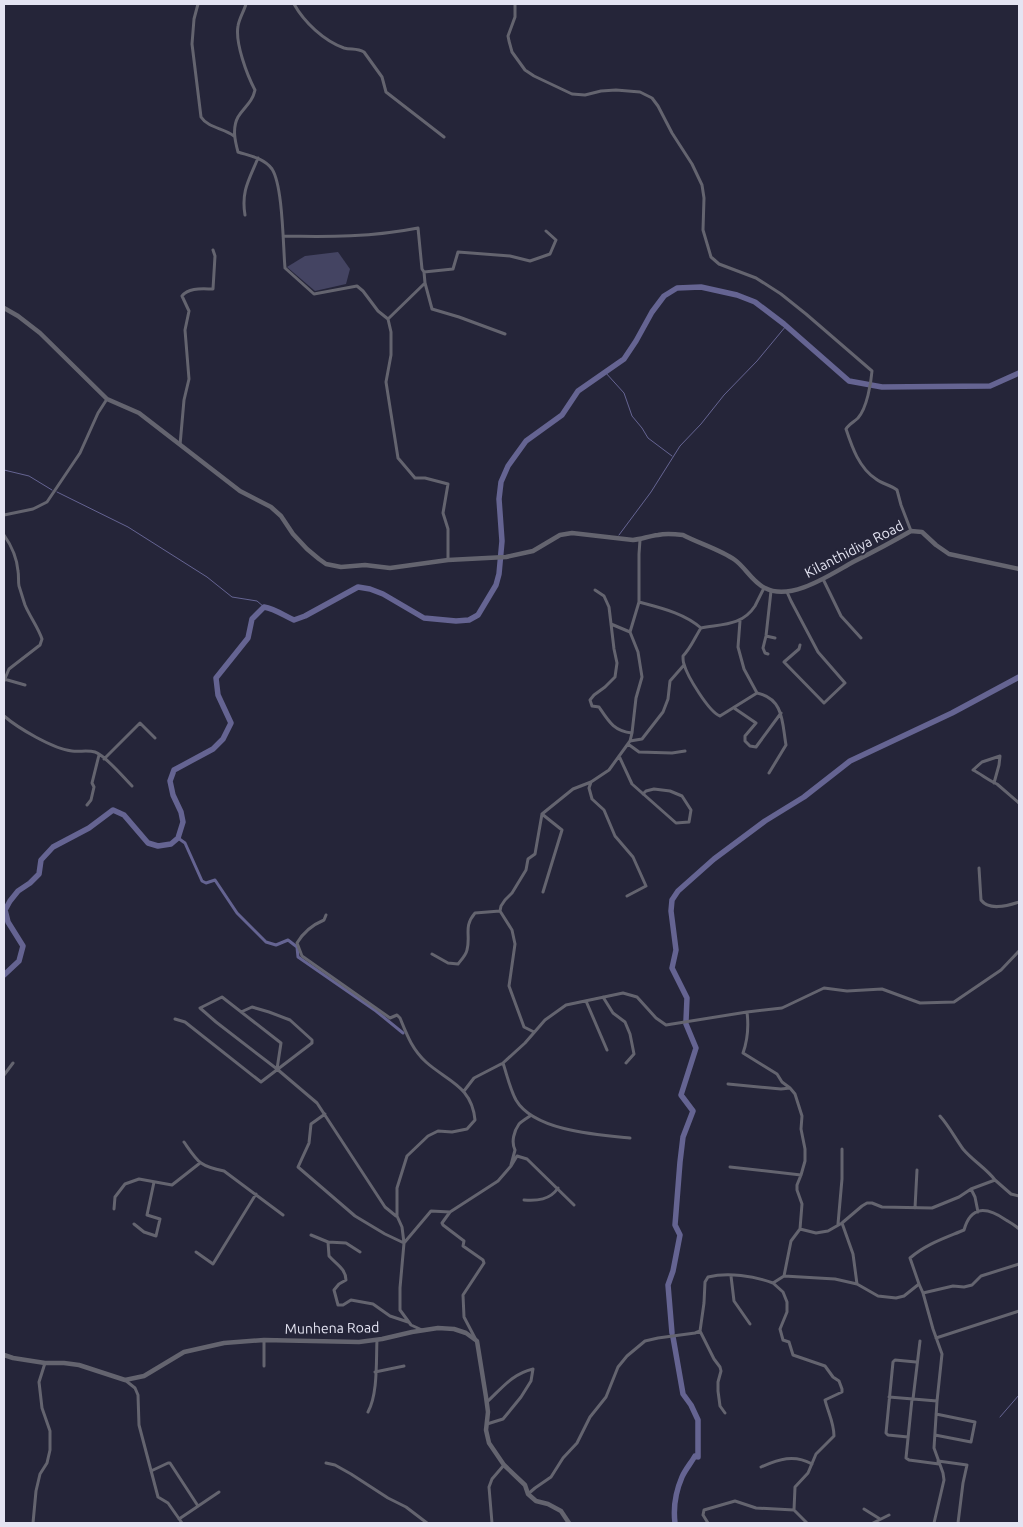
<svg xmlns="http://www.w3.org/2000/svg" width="1023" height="1527" font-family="Ubuntu,sans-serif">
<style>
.green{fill:#444462}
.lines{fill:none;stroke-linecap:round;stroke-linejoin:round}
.stream{stroke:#656492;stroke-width:1}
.canal{stroke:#656492;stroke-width:3}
.river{stroke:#656492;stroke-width:5.5}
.minor{stroke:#64646f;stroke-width:3}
.tertiary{stroke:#64646f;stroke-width:4.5}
.labels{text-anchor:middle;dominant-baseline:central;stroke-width:4;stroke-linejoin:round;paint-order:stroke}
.street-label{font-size:14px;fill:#e4e4f2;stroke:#252539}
</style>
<rect width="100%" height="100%" fill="#252539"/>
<path class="green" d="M338,252L350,269L346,284L315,291L287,267L305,256Z"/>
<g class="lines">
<path class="stream" d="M605,372L624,393L632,416L642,428L648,438L672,456
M4,470L29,476L52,490
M57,492L128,527L207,577L232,597L257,601L264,607
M619,535L651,492L680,446L701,424L724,395L757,361L786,326
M1000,1417L1019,1395"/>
<path class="canal" d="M178,838L185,843L202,881L206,883L215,880L237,913L266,942L276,945L288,940L297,947L298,957L376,1011L403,1033"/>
<path class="river" d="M4,975L19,961L23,946L8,922L5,910L10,901L18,891L30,883L39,874L41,860L53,847L89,828L113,810L124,815L148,843L158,846L171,844L178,838L183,822L181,812L173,795L170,781L174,770L213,749L223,739L231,723L218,695L216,678L248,638L252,619L264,607C275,609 283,615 294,620L305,616L358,587L370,589L383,594L424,618L456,621L469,620L478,615L496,585L499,574L502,541L499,499L501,482L508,466L526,441L562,415L578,391L624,359L636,341L652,312L664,296L677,288L701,287L737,295L755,302L784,324L849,381L882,387L990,386L1019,373
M686,1021L687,998L672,968L676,950L671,911L672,900L678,891L714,859L765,821L804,797L850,761L952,713L1019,677
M672,1333L668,1285L673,1271L680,1235L675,1225L680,1162L683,1137L693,1111L681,1095L696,1048L686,1024
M673,1337L683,1394L691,1405L698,1420V1457L695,1456C691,1463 685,1470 682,1477C676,1491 673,1507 675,1523"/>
<path class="minor" d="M198,4L194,19L192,44L201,117C208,128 224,128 234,136
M246,4C244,11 239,19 238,26C235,43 247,75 255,90C252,103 245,106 238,117C232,128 235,141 238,152C250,156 264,158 272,169C283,186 283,246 285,268L314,294L357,286L363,291L378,311L388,319L391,332V355L386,382L398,458L415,478H425L448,484L443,513L448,529V560
M294,4C304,22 324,41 344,48C351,50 357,48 364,52L382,77L386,92L444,137
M515,4V17L508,36L509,41L512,52L525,70L534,76L572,94L585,95L601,91L616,90L640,92L652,98L658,106L672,133L692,164L702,185L704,198L703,230L711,257L719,264L756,278L781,294L806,314L872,371C871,383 867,408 858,418C854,422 849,424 846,429C852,447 859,468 876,479C882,484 891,485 897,490L901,505L911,531
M245,215C241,191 249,180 258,158
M283,236C328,237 373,237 418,228L422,269L424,272
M425,283L432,309L459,317L505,334
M388,319L425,283L424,272L453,269L458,252L510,256L530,261L550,254L556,240L546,231
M180,445L184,400L189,379L185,330L189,311L182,296C189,287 203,289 213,289L215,256L213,250
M4,515L33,509L47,502L80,453L98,413L107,399
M4,535C11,545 17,559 18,571C19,576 18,581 19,586C21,592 23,599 25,605C30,617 38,627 42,639L40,645L9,669L4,681
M823,579L841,616L861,638
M787,592L791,601L818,652L845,683L824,703L784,662L799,649L800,645
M639,602C661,608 684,613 701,628
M740,621L738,647L744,669L757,693L720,716C709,712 687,676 684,664C683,662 683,659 683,656C691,648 695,637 701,628C722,624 742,626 755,606C758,600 761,594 764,588
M611,624L630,632L638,652L642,677L636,698L632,733
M630,632L639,602V554L640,540
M766,636L775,638
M768,654L765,653L763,648L766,636L771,591
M4,679L25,685
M757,693C784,699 782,722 786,745L769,773
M734,708L756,723L745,736V741L750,746L756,747L781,713
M4,716C18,728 53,749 72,751C79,752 88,750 95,752C105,755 124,778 132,786
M630,741L642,739L663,712L668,699L670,681L684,665
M628,744L639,752L672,753L685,751
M619,756L632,784L676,823L689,822L691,810L682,796L670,791L654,789L646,791L643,794
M104,759L140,723L155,738
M591,782L589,788L592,799L604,810L615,836L633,857L646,886L627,896
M994,783L999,765L1000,756L982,762L973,770C981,774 988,780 997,784L1019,803
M87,805L91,800L94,787L92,783L99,755
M542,814L562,830L543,892
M979,868L981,900C989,911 1007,906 1019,902
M326,915L324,920C312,925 303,933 297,943L302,956L390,1018L397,1015L400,1018C407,1035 412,1049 426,1062C447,1081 472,1086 475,1120L467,1129L452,1132L438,1131L428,1136L407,1156L397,1188V1216L402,1227L404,1243L400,1288V1310L411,1325L422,1330
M432,954L448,963L458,964C462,959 466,955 467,950C471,935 463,927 475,913L500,911
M603,997L613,1013L625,1022L630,1034L634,1054L626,1063
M586,1001L607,1050
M747,1012C749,1028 748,1039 743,1053L777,1074L782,1082L790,1088L795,1094L802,1116L801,1129L805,1149V1161L801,1175
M175,1019L185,1022L261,1082L312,1043V1040L290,1020L269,1012L252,1007L241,1012
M534,1032L524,1027L509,986L515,944L512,930L500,911L501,906L505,900L512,893L526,870L528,859L535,854L542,814L573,789L591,782L609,770L630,741L632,733C614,731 609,722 599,707L592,706L590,700L594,695L605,687L615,677L617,663L614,649L609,607L604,596L595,590
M503,1063C507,1075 510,1089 516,1100C534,1131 598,1135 630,1138
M277,1069L281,1043L222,997L200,1008L216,1022L277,1069L317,1103L385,1207L396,1216
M4,1075L13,1063
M728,1084L781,1089L790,1088
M464,1091L474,1078L503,1063L525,1043L545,1020L566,1005L623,993L637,997L656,1018L666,1025L747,1012L782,1008L824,988L847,991L882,989L920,1003L954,1002L1001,970L1019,951
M325,1114L311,1124L309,1143L298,1167L355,1216L385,1234L404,1243L431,1211L450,1212L498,1181L511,1166L517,1156L527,1159L574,1205
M940,1116C949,1126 955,1138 963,1149C973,1161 986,1168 995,1180
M184,1142C198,1162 199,1166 224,1171L283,1215
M511,1165L515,1150C511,1142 514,1131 519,1124C522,1121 527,1118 530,1116
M730,1167L801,1175L797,1185V1190L802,1204L800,1229L791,1241L784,1276
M971,1189L975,1197L978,1212
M524,1200C537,1201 550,1200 558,1188
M915,1208L917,1170
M114,1209L115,1197L125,1184L139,1179L172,1185L200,1163
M450,1212L442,1223L443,1225L464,1241L463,1246L483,1260L484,1263L463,1295L464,1317L476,1340
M842,1223L853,1254L857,1284
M134,1224L144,1232L156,1236L160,1219L147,1215L154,1182
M838,1224L842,1179V1149
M800,1229L816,1233L828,1231L842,1223L862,1206L867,1203H872L882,1207L932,1208L959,1197L971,1189L995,1180L1011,1194L1019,1196
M311,1235L328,1242L329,1256C336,1264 346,1269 346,1280L339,1284L334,1290L338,1305H343L351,1300L373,1304L390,1316L408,1322
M328,1242L346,1243L360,1252
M196,1252L213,1264L256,1194
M731,1276L734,1301L750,1324
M773,1283L783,1292L787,1302V1312L780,1329L783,1340L789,1342L793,1355L825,1366L833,1377L839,1381L842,1389V1392L825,1400C828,1412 834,1423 834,1436L816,1454L808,1473L795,1487L794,1510
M923,1293L953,1286L964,1287L972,1285L981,1276L1019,1264
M700,1331L714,1359L720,1367L721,1371L718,1382V1391L720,1406L725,1413
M936,1338L1019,1311
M264,1340V1366
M375,1372L404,1366
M125,1380L135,1388L138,1395L139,1425L158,1497L168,1503L182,1523
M889,1397L937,1401
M912,1399L906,1458L909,1460L939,1464
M913,1399L920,1341
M368,1412C378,1394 376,1361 377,1340
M487,1424L503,1419L508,1413L521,1397L531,1381L533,1369C512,1374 502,1388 487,1402
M935,1435L971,1442L975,1422L936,1414
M908,1437L888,1435L886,1433L893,1362L895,1360L916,1362
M938,1461L967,1465L963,1483L958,1523
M326,1463L335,1465L351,1474L388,1498L406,1507L427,1523
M761,1467C779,1459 794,1454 812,1464
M151,1471L168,1463H170L198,1506
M528,1494L535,1488L551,1477L563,1458L577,1443L590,1417L606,1397L618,1367L627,1356L645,1341L658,1338L695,1333L700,1331L704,1303L705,1282L708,1277C728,1272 754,1276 773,1283L784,1276L835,1279L857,1284L878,1296L896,1298L904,1296L919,1284
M864,1509L880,1519
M179,1519L219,1492
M33,1523L36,1491L40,1474L47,1463L50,1450V1431L42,1408L39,1382L45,1363
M492,1523L489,1487L492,1479L504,1465
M708,1523L703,1515L704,1510L735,1501L756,1508L794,1510L807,1523
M873,1523L889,1515
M934,1523L944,1480L943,1473L934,1448L937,1401L942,1354L933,1329L923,1293L919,1284L910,1258C926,1244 945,1238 964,1230C971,1205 987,1207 1006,1220C1011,1223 1015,1225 1019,1229"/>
<path class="tertiary" d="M4,308L18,316L40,333L107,399L139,413L240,491L271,507L281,516L293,534L307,549L319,559L326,564L341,567L365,565L390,568L448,560L506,557L533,551L560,535L572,533L633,540C642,539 649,536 658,535C666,533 675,534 683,535C698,543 721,550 735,560C746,568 752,582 765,588C791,602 831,574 853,562C873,552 892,542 911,531L922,532L936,545L949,554L1019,569
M4,1355L13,1358L45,1363H64L79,1365L125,1380L144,1376L184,1352L224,1343L264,1340L359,1342L382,1339L412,1332L438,1328L454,1329L466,1333L477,1341L486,1397L488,1412L486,1430L489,1443L504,1465L525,1485L528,1494L536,1501L548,1504L561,1511L569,1523"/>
</g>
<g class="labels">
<g class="street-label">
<text transform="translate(854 549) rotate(-27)">Kilanthidiya Road</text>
<text transform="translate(332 1328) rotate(-1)">Munhena Road</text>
</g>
</g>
<rect width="1023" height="1527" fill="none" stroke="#e4e4f2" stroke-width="10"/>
</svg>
